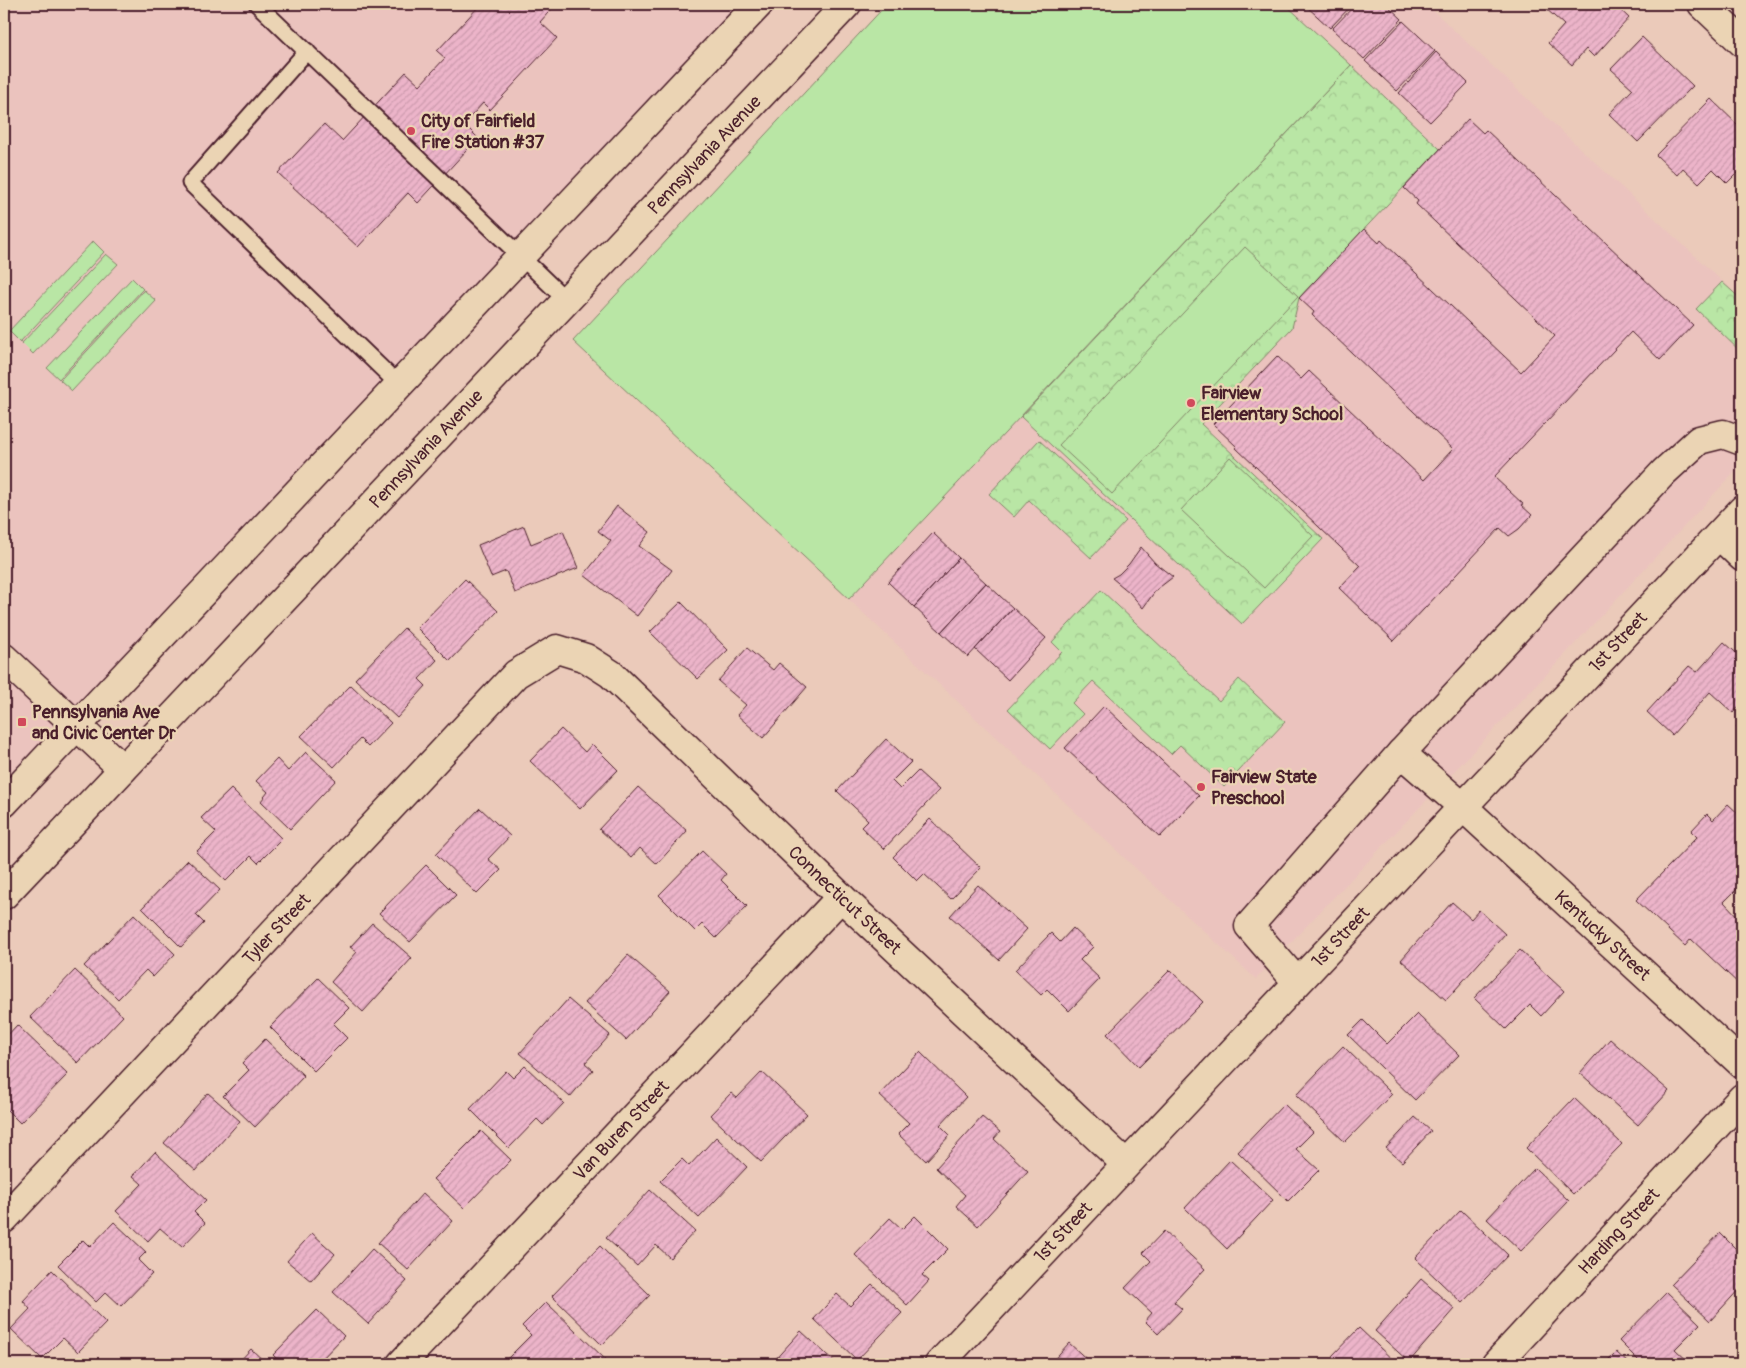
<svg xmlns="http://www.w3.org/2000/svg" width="1746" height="1368" font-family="Pangolin,sans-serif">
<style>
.built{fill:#ebc3be}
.forest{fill:url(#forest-crowns);stroke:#828268}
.garden{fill:#b9e6a5;stroke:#828268}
.building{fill:url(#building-hatch);stroke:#4a1f2b}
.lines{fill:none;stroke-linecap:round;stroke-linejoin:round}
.service-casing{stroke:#4a1f2b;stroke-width:19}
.minor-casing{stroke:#4a1f2b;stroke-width:31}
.secondary-casing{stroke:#4a1f2b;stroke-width:31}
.service{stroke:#ebd4b4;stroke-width:15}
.minor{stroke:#ebd4b4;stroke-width:28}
.secondary{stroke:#ebd4b4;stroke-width:28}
.poi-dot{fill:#d1495b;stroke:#ebd4b4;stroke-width:2}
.labels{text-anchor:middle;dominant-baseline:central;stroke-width:4.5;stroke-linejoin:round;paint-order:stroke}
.poi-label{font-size:18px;font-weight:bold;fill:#4a1f2b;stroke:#ebd4b4;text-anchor:start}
.street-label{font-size:18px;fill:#4a1f2b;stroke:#ebd4b4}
</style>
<defs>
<pattern id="forest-crowns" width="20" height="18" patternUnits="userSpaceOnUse" patternTransform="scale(1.25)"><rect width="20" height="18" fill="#b9e6a5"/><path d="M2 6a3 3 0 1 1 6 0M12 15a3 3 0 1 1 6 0" fill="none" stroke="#a1c58e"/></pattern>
<pattern id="building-hatch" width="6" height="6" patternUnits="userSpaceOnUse" patternTransform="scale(1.25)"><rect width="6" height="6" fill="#ecb4c9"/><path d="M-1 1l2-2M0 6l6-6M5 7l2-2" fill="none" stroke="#cc9aad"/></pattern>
</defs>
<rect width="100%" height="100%" fill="#ebcaba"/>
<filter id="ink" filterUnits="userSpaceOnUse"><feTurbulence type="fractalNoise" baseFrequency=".02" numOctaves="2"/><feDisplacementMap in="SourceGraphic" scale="10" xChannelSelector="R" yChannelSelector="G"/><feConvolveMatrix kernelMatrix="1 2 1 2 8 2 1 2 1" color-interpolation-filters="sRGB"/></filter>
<g filter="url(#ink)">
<path class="built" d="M4,4H741L4,783Z
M887,4H1426L1742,300V464L1544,677L1256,979L1132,865L573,341Z"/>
<path class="forest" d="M1351,65L1440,149L1299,298L1292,328L1201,424L1323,539L1242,624L1021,417Z
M1722,282L1742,300V353L1696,309Z
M1039,440L1126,521L1091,558L1029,500L1014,517L989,494Z
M1101,590L1219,701L1239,679L1285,722L1224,787L1180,745L1171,754L1093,681L1072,703L1083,714L1050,749L1008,709L1062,652L1052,642Z"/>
<path class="garden" d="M887,4H1285L1351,65L849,599L573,341Z
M93,241L104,252L20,342L9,331Z
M1245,247L1298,296L1112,494L1059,445Z
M106,254L118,264L33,354L22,343Z
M132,278L143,289L59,379L47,368Z
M144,290L156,301L72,391L60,380Z
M1230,457L1313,536L1264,588L1181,510Z"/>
<path class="building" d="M481,4H554L555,5L540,22L557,38L490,110L483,103L464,124L478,138L418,203L408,193L358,247L278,173L324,124L342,141L406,72L420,85L445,58L437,51Z
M1306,4H1353L1330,28L1305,5Z
M1356,4H1386L1402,19L1364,59L1332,29Z
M1546,4H1614L1629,18L1594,57L1586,49L1572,65L1548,43L1564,25L1544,7Z
M1403,21L1435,51L1397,91L1365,61Z
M1642,37L1693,86L1638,142L1609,114L1633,89L1611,69Z
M1436,52L1468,83L1430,122L1399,93Z
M1711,99L1742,129V168L1727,183L1713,169L1699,183L1683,168L1677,175L1656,155Z
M1468,119L1483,133L1486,130L1693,325L1660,360L1631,332L1494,477L1523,504L1521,505L1532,515L1519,529L1509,536L1500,528L1394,641L1339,588L1360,566L1236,448L1237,447L1213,424L1277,356L1301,379L1309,371L1424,480L1453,449L1312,315L1314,312L1299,298L1364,229L1379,243L1381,240L1521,372L1555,336L1416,204L1418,201L1404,188Z
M1742,199V213L1735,206Z
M617,506L650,532L639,546L672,570L637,616L584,575L611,541L598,531Z
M524,526L531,544L563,531L578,568L515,593L506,571L491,577L478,545Z
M933,533L959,558L914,607L888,582Z
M1141,547L1155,563L1173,577L1156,590L1143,608L1129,592L1112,578L1119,574L1129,564Z
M959,558L986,583L941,632L914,607Z
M465,579L498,611L450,661L417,628Z
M986,583L1013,608L968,657L941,632Z
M681,602L728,650L698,679L650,632Z
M1013,608L1046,638L1008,680L975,649Z
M404,628L437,660L419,679L426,686L397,718L355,679Z
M1724,642L1742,658V703L1733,713L1710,692L1672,735L1647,712L1689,666L1697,672Z
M747,648L773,670L779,663L807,687L763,738L737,715L746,705L718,681Z
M351,685L391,723L368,747L360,739L334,767L301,736Z
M1104,706L1199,796L1160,837L1065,748Z
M1742,721V733L1736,727Z
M561,729L585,752L592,744L618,770L580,809L530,761Z
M886,739L911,762L892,781L900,789L918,771L939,790L884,849L861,827L868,820L837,791Z
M306,752L336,780L290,829L261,801L268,792L256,781L277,759L288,771Z
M638,787L687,831L657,864L640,848L631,858L599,829Z
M231,789L282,839L258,863L251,856L226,881L196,852L216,832L201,818Z
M1728,804L1742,817V884L1724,902L1742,921V987L1691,939L1685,946L1636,900L1697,837L1691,831L1707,814L1713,820Z
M480,808L510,836L488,859L501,870L477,894L436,854Z
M930,819L981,868L951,899L924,874L917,881L893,857Z
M702,851L726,874L721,880L747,906L716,938L702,924L695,931L659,895Z
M188,860L220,890L196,915L204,923L181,947L142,908Z
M426,865L456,895L410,942L379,913Z
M978,885L1027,929L999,960L950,916Z
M1452,902L1471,919L1479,910L1505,934L1446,1000L1401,960Z
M134,914L175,954L153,977L146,970L118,999L84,966Z
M372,923L412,958L363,1012L331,982L357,952L350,947Z
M1073,928L1093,947L1080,960L1100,979L1069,1011L1047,989L1041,995L1015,970L1051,933L1060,942Z
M1520,950L1564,991L1541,1016L1530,1005L1506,1029L1474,998Z
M628,955L670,991L626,1040L585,1003Z
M75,970L123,1016L78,1063L30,1017Z
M1170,970L1203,1002L1139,1067L1107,1034Z
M318,978L349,1008L333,1024L347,1038L314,1071L270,1027Z
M568,999L610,1035L585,1063L593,1070L570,1097L520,1053Z
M1417,1014L1459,1055L1415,1100L1348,1035L1363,1020L1387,1044Z
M17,1025L68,1074L20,1123L4,1107V1039Z
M265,1039L304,1076L255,1127L223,1096L249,1070L242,1063Z
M1610,1039L1669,1091L1638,1125L1580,1073Z
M1343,1046L1392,1094L1345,1142L1296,1095Z
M920,1052L966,1097L940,1125L950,1135L926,1161L898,1134L909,1123L879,1095Z
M525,1066L564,1103L543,1125L537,1119L509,1148L470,1109L506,1071L513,1078Z
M762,1072L807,1114L761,1162L710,1115L731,1093L737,1098Z
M208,1093L240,1121L196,1171L164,1143Z
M1574,1098L1622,1144L1573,1194L1526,1148Z
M1284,1104L1313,1132L1296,1149L1319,1170L1288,1201L1238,1152Z
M982,1117L1000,1132L994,1139L1028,1171L978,1226L956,1206L965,1195L936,1168Z
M1415,1117L1431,1131L1402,1162L1386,1148Z
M481,1131L511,1160L464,1208L433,1179Z
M716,1137L747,1167L699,1218L660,1181L682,1159L689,1166Z
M155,1152L206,1200L194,1212L205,1223L182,1247L160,1228L148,1241L116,1211L142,1184L133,1176Z
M1230,1160L1273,1200L1227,1249L1185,1208Z
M1535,1168L1569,1201L1521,1251L1487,1219Z
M650,1190L695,1231L670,1258L656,1245L637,1266L606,1238Z
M423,1193L453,1221L408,1270L378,1243Z
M1461,1210L1508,1255L1462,1303L1415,1258Z
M1742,1213V1227L1735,1220Z
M915,1216L948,1249L922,1275L929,1281L907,1305L855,1255L890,1218L902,1229Z
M114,1222L146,1252L138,1260L152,1274L121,1306L106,1292L96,1302L58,1265L83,1240L90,1247Z
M1164,1231L1205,1269L1174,1302L1182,1309L1158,1334L1145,1321L1152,1313L1125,1288L1151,1261L1143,1253Z
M312,1233L335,1254L311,1281L287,1261Z
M1720,1233L1742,1255V1286L1710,1321L1671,1284Z
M600,1246L650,1295L602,1345L552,1296Z
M372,1249L407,1281L368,1324L333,1292Z
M52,1270L106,1323L78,1352L63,1338L42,1359L11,1329L30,1309L23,1301Z
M1421,1279L1455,1309L1409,1362L1375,1331Z
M872,1284L902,1313L857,1360L814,1319L837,1294L850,1306Z
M1667,1292L1700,1324L1675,1349L1691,1364H1642L1619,1341Z
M546,1302L608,1362L606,1364H511L506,1360L531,1335L522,1326Z
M317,1310L344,1336L317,1364H282L273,1355Z
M1359,1328L1397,1364H1341L1332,1356Z
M801,1331L837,1364H771Z
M1069,1343L1092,1364H1050Z
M251,1349L267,1364H237Z
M1616,1352L1629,1364H1604Z
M490,1359L495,1364H485Z"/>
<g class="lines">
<defs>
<path id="service" d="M257,4L566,300
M307,51L190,183L399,385"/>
<g id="minor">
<path d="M1702,4L1742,42"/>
<path id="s1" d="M1742,441L1723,434L1699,440L1664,472L1401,753L1462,806L1742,1064"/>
<path d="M1719,535L1742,557"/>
<path d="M4,658L123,769"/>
<path d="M1297,982L1249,926L1401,753"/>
<path id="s2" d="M4,1219L516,674L557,649L586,658L611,674L841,897L1126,1164"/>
<path id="s3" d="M401,1364L841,897"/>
<path id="s4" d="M939,1364L1742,510"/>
<path id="s5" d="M1496,1364L1742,1098"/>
</g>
<g id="secondary">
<path d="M4,803L759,4"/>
<path id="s6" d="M4,895L847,4"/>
</g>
</defs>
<use href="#service" class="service-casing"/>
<use href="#minor" class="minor-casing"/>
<use href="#secondary" class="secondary-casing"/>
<use href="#service" class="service"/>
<use href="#minor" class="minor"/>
<use href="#secondary" class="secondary"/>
</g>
</g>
<g class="poi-dot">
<circle cx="411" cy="131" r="5"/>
<circle cx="1191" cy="403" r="5"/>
<rect x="17" y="717" width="10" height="10" rx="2.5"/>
<circle cx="1201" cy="787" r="5"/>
</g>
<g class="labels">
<g class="poi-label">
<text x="421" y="121">City of Fairfield<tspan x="421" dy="21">Fire Station #37</tspan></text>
<text x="1201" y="393">Fairview<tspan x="1201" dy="21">Elementary School</tspan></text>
<text x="32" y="712">Pennsylvania Ave<tspan x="32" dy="21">and Civic Center Dr</tspan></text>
<text x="1211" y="777">Fairview State<tspan x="1211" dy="21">Preschool</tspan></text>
</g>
<g class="street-label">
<text stroke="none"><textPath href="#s6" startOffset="1019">Pennsylvania Avenue</textPath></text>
<text stroke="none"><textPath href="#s6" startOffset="614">Pennsylvania Avenue</textPath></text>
<text stroke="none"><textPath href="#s4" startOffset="991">1st Street</textPath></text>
<text stroke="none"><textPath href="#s2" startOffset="1181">Connecticut Street</textPath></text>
<text stroke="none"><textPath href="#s2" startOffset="398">Tyler Street</textPath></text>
<text stroke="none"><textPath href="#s1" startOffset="749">Kentucky Street</textPath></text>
<text stroke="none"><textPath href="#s4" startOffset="586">1st Street</textPath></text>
<text stroke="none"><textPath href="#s3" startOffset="321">Van Buren Street</textPath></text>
<text stroke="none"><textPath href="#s5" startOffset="181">Harding Street</textPath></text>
<text stroke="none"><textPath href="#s4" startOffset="181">1st Street</textPath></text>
</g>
</g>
<rect width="1746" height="1368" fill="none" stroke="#ebd4b4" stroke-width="20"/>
<rect x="10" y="10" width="1726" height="1348" fill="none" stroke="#4a1f2b" stroke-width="2" filter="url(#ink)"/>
</svg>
